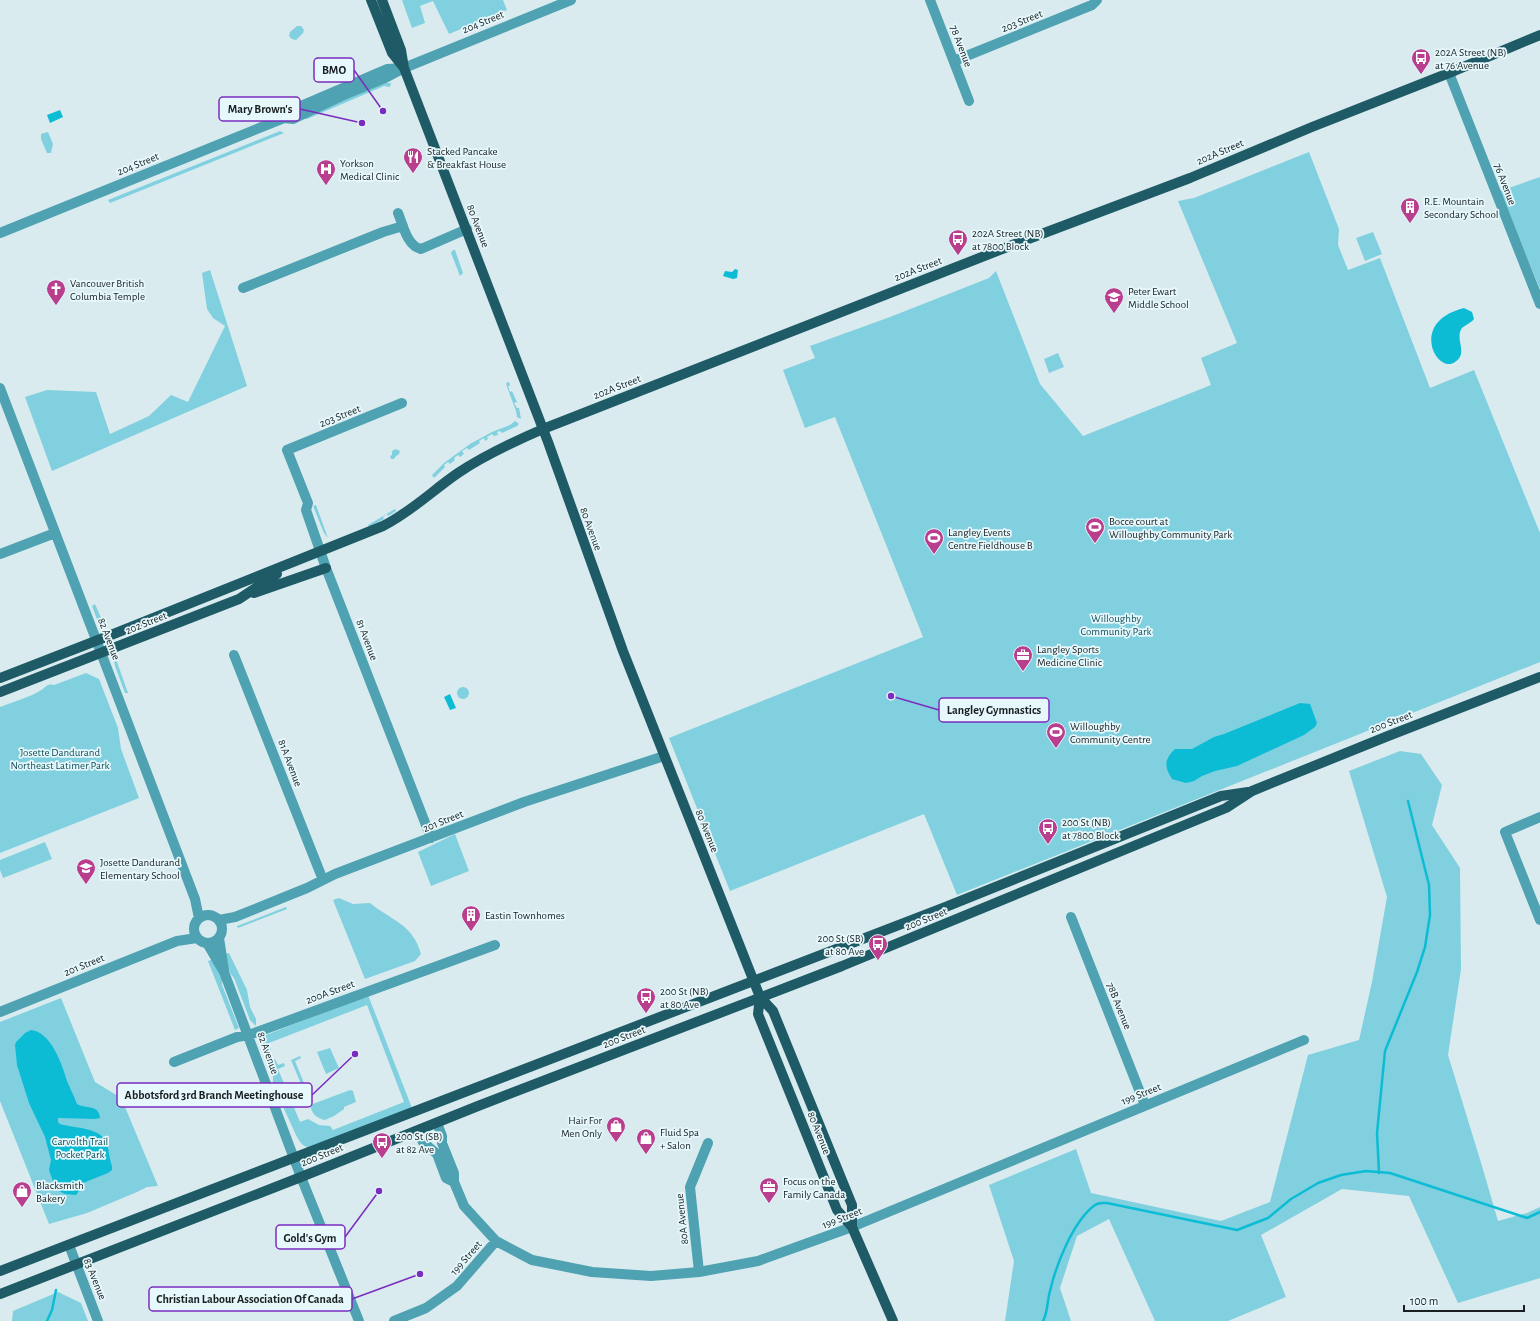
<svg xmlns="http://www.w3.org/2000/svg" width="1540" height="1321" font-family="'Alegreya Sans',sans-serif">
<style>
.green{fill:#81d0df}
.water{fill:#0cbcd5}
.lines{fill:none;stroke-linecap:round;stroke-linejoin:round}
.stream{stroke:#0cbcd5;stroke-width:2.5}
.minor{stroke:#4fa2b2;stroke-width:10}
.major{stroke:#1e5b66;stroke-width:10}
.labels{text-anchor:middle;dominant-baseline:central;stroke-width:3.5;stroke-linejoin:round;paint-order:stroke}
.street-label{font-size:11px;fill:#191f20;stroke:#e6f8fc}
.poi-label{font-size:11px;fill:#191f20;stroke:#e6f8fc;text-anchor:start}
.park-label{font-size:11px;fill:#114f5a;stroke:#e6f8fc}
.leader{fill:none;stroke:#7b2cbf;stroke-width:1.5}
.callout-dot{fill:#7b2cbf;stroke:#e6f8fc;stroke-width:1.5}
.callout{fill:#e6f8fc;stroke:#7b2cbf;stroke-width:1.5}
.callout-label{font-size:12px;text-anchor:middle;font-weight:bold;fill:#191f20}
</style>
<rect width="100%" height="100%" fill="#d9ebef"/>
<path class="green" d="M402,0H503L507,10L449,34L433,1L420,6L425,23L412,28Z
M297,26H301L304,30L303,33L296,40L292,39L289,36L290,32Z
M386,83H391L390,87L384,86L307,119H302L332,104Z
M280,131L284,133L110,203L108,200Z
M48,132L53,144L51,153H47L41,139V134Z
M1309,152L1339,229L1338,245L1348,270L1380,258L1430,388L1474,370L1540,533V662L957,895L924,814L730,891L669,738L923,637L835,417L805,428L783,370L815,358L810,346L890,317L989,278L996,271L1040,384L1083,436L1211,385L1201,358L1237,343L1178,201L1194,198Z
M1540,177V289L1500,191Z
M1373,232L1382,254L1365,261L1356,238Z
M453,250H455L463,273L460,276L451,253Z
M210,270L247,386L52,471L25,397L47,390L96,392L110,434L149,416L171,395L188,402L225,326L213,318L207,309L202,273Z
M1058,353L1064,367L1049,373L1044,359Z
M509,382L510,386H508L510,392L512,391L517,402L514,403L517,408H519L521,419L517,417L516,411L507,387L506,383Z
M515,421L519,424L517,426L502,433L500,431L497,432L498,435L494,436L492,434L487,437L488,439L485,441L484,438L479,441L480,443L469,450L467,448L462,451L464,454L460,457L458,455L454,458L455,460L450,464L448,462L444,465L445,467L434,478L432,475L444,463L470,444L492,432L510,425Z
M396,449L400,451L399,454L395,457L394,459H391L390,456L392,455V451Z
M316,505L328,538L324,533L313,506Z
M395,509L396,511L388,516L387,514L383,517L384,519L369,527L368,525Z
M95,604L102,620V626L98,622L92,606Z
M114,660L117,662L128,693H125L115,666Z
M86,673L99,679L118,728L121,749L139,798L0,853V707C12,702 27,698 38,692C45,689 46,683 54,685Z
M457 693a6 6 0 1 1 12 0a6 6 0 1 1-12 0Z
M1400,751L1421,754L1442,785L1432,825L1460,868L1461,969L1448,1055L1482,1166L1498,1221L1527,1213L1540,1207V1278L1458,1303L1409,1196L1342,1189L1261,1235L1286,1297L1228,1321H1155L1109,1219L1077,1236L1060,1288L1071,1321H1005L1014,1261L989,1185L1076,1149L1091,1193L1221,1221L1270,1202L1308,1055L1359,1040L1372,982L1387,897L1349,771Z
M455,834L469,871L431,886L418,852Z
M45,842L52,859L3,878L0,870V860Z
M339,898L353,904L370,903C392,921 413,924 421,954L415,961L365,979L333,900Z
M286,907L287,909L238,928L237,926Z
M229,953L247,990L250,1007L256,1019V1026L250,1020L234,978L230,973L224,954Z
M214,959L222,977V985L239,1028L235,1030L208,961Z
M368,995L412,1108L309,1148C302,1146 299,1141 296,1135L273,1085V1077L268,1062L275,1059L278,1065L284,1063L285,1066L278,1069L300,1122L308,1119L319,1125L330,1126L333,1130L404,1102L367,1005L269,1043L271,1050L265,1052L261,1040L266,1035Z
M61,998L95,1082L118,1096L120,1095L158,1186L147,1187L137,1192L87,1213L49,1224L0,1101V1022Z
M330,1048L339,1068L326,1074L317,1052Z
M300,1056L301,1058L295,1061L304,1083L301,1084L291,1060Z
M350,1090L353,1091L356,1102L344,1107V1109L334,1116L325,1120C316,1118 312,1114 310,1105Z
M58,1292L81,1303L88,1321H12L13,1311Z"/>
<path class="water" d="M60,110L63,117L50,123L47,115Z
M735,269L738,270L737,278L733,279L723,276L725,271L732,272Z
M1464,308L1472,312L1474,319C1471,323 1465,325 1462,328C1454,339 1469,353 1455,362C1437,375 1408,322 1464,308Z
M450,694L456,708L450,710L444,697Z
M1300,703L1310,704L1317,723L1315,727L1304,735L1237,766L1215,771L1202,776L1194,781L1186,783L1172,779C1164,766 1164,760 1175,749H1192L1214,737L1224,734Z
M31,1030C51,1032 62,1064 67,1081C70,1088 74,1096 77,1104C85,1109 99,1104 100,1118L95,1119L58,1118V1122L60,1124C73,1128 98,1127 106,1141C109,1148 109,1158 112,1166V1170L108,1173L78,1185L79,1191L76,1195L65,1194L59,1191L55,1187L49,1170L51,1160L45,1137L29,1103L17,1065L15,1045L16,1042L25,1033Z"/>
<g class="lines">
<path class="stream" d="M1379,1173L1377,1133L1385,1051L1417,972L1425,947L1430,915L1429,885L1408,801
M47,1321L52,1310L56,1290
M1043,1321C1048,1312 1047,1301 1050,1291C1056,1265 1073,1221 1095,1205C1099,1202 1103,1203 1107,1203L1237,1230L1268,1218L1291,1199L1318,1183L1341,1175L1366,1171L1390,1173L1527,1218L1540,1212"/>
<path class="minor" d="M930,0L969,101
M954,61L1092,5L1097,0
M1449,73L1540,304
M284,118L293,119L346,94L385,78L404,68L571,0
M398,213C403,225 407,246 421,249L467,229
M0,233L274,122L284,118L289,111L387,69L404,68
M243,288L383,232L403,226
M0,388L195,899L199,918
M402,403L287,450L308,503L306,510L326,568L431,838
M0,554L55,533
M234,655L323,880
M1540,817L1505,832L1540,920
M194 929a14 14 0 1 1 28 0a14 14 0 1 1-28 0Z
M1071,917L1145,1105
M219,920L235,917L307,888L335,874L524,802L664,756
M219,938L224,970
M207,943L224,972L301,1177L359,1321
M0,1012L177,941L197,938
M174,1062L237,1037L249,1035L495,945
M437,1123L442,1136V1143L454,1173V1182L464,1206L496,1241L532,1260L592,1272L651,1276L699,1272L758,1261L852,1227L1304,1040
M417,1131L423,1142L437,1154L446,1178L454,1182
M69,1245L98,1321
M699,1272L690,1187L708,1143
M394,1321L426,1308L457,1286L496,1241"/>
<path class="major" d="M371,0L392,53L404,68
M382,0L401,50L404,68L548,442L623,651L760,997L773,1011L852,1205V1227
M254,593L326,568
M0,678L111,635L383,526C411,512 433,490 458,473C485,455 513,442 543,429L1015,244L1190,178L1312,127L1449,73L1540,35
M0,692L239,599L277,574
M760,997L758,1014L837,1210L852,1227L893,1321
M0,1271L943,908L1221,796L1248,792
M0,1294L301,1177L478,1106L842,966L1226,808L1252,791L1388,736L1540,677"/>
</g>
<defs>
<symbol id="bus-pin" viewBox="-11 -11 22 30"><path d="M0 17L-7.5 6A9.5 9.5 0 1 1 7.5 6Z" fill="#b93e8e" stroke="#e6f8fc"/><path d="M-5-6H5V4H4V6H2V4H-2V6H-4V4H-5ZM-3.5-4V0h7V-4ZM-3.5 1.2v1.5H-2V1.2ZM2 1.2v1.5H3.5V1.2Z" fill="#fff"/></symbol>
<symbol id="restaurant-pin" viewBox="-11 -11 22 30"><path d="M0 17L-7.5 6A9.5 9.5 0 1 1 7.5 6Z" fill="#b93e8e" stroke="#e6f8fc"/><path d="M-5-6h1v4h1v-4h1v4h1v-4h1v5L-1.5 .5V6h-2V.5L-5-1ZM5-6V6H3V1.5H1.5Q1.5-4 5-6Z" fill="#fff"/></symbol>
<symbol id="hospital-pin" viewBox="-11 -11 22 30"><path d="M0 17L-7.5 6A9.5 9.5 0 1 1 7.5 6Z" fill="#b93e8e" stroke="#e6f8fc"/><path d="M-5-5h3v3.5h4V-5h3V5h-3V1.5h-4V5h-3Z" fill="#fff"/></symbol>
<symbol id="building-pin" viewBox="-11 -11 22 30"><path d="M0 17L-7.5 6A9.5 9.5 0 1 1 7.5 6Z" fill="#b93e8e" stroke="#e6f8fc"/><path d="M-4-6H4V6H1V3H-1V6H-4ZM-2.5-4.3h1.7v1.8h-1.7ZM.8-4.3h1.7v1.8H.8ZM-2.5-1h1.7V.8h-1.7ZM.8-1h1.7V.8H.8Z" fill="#fff"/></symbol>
<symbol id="church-pin" viewBox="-11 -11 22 30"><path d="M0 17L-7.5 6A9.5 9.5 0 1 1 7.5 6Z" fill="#b93e8e" stroke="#e6f8fc"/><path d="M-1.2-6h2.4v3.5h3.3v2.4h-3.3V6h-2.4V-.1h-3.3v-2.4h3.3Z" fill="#fff"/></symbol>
<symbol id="school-pin" viewBox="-11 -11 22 30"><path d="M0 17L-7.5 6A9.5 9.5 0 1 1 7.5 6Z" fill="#b93e8e" stroke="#e6f8fc"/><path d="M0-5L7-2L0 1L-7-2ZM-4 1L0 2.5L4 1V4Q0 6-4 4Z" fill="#fff"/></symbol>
<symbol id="stadium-pin" viewBox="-11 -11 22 30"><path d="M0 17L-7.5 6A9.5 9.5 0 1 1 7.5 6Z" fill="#b93e8e" stroke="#e6f8fc"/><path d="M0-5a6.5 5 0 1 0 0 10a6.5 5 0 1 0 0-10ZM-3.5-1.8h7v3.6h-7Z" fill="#fff"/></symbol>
<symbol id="office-pin" viewBox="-11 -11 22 30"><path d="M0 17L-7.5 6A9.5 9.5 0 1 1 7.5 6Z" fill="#b93e8e" stroke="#e6f8fc"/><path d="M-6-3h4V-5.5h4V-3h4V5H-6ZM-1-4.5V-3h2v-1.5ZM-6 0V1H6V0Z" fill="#fff"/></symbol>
<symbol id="shop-pin" viewBox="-11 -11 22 30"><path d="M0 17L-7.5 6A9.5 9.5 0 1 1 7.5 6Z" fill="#b93e8e" stroke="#e6f8fc"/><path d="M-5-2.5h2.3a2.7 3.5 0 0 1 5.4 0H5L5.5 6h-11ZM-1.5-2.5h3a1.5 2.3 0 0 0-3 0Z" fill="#fff"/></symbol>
</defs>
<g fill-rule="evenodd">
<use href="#bus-pin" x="1410" y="47" width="22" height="30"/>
<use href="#restaurant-pin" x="402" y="146" width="22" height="30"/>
<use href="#hospital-pin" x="315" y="158" width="22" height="30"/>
<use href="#building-pin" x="1399" y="196" width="22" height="30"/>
<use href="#bus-pin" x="947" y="228" width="22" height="30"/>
<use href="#church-pin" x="45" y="278" width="22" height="30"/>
<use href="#school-pin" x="1103" y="286" width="22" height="30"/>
<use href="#stadium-pin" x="1084" y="516" width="22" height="30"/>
<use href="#stadium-pin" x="923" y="527" width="22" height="30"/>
<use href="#office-pin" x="1012" y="644" width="22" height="30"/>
<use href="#stadium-pin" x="1045" y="721" width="22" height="30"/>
<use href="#bus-pin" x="1037" y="817" width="22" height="30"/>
<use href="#school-pin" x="75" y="857" width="22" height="30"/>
<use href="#building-pin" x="460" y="904" width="22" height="30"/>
<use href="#bus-pin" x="867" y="933" width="22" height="30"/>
<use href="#bus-pin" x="635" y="986" width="22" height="30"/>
<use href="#shop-pin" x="605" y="1115" width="22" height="30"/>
<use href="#shop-pin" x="635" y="1127" width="22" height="30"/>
<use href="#bus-pin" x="371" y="1131" width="22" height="30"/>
<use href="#office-pin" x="758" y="1176" width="22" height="30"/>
<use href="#shop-pin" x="11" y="1180" width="22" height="30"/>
</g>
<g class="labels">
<g class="street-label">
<text transform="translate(1022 21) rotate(-22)">203 Street</text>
<text transform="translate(483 22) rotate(-22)">204 Street</text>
<text transform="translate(961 46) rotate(69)">78 Avenue</text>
<text transform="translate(1220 152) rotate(-23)">202A Street</text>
<text transform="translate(138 164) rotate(-22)">204 Street</text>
<text transform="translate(1505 184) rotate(69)">76 Avenue</text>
<text transform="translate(478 226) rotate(69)">80 Avenue</text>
<text transform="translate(918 269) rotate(-21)">202A Street</text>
<text transform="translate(617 387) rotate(-21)">202A Street</text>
<text transform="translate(340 416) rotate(-22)">203 Street</text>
<text transform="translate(591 529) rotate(70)">80 Avenue</text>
<text transform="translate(146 623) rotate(-22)">202 Street</text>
<text transform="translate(109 639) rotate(69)">82 Avenue</text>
<text transform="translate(367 640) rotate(69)">81 Avenue</text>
<text transform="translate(1391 722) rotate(-21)">200 Street</text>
<text transform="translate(290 763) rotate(69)">81A Avenue</text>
<text transform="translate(443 821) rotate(-22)">201 Street</text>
<text transform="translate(707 831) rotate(68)">80 Avenue</text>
<text transform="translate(926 919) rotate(-22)">200 Street</text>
<text transform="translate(84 965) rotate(-22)">201 Street</text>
<text transform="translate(330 992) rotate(-20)">200A Street</text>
<text transform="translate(1119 1006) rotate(68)">78B Avenue</text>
<text transform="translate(624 1037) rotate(-21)">200 Street</text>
<text transform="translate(268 1053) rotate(70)">82 Avenue</text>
<text transform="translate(1141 1094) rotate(-22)">199 Street</text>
<text transform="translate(819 1133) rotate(68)">80 Avenue</text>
<text transform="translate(322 1155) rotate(-22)">200 Street</text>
<text transform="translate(842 1218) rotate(-21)">199 Street</text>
<text transform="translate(682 1219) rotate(-96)">80A Avenue</text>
<text transform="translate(466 1258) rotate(-49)">199 Street</text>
<text transform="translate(95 1279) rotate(68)">83 Avenue</text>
</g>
<g class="poi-label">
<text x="1435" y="52">202A Street (NB)<tspan x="1435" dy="13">at 76 Avenue</tspan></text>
<text x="427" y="151">Stacked Pancake<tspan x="427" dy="13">&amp; Breakfast House</tspan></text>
<text x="340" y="163">Yorkson<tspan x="340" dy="13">Medical Clinic</tspan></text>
<text x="1424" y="201">R.E. Mountain<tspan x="1424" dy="13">Secondary School</tspan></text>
<text x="972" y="233">202A Street (NB)<tspan x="972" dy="13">at 7800 Block</tspan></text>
<text x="70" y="283">Vancouver British<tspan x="70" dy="13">Columbia Temple</tspan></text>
<text x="1128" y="291">Peter Ewart<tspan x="1128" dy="13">Middle School</tspan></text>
<text x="1109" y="521">Bocce court at<tspan x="1109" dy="13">Willoughby Community Park</tspan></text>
<text x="948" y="532">Langley Events<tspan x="948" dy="13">Centre Fieldhouse B</tspan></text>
<text x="1037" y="649">Langley Sports<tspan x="1037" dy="13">Medicine Clinic</tspan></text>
<text x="1070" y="726">Willoughby<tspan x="1070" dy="13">Community Centre</tspan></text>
<text x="1062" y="822">200 St (NB)<tspan x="1062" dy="13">at 7800 Block</tspan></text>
<text x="100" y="862">Josette Dandurand<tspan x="100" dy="13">Elementary School</tspan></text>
<text x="485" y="915">Eastin Townhomes</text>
<text x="864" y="938" text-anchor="end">200 St (SB)<tspan x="864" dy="13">at 80 Ave</tspan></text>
<text x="660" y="991">200 St (NB)<tspan x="660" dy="13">at 80 Ave</tspan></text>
<text x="602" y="1120" text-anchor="end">Hair For<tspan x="602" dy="13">Men Only</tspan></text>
<text x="660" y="1132">Fluid Spa<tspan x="660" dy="13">+ Salon</tspan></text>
<text x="396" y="1136">200 St (SB)<tspan x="396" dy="13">at 82 Ave</tspan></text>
<text x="783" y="1181">Focus on the<tspan x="783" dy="13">Family Canada</tspan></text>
<text x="36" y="1185">Blacksmith<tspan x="36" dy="13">Bakery</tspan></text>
</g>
<g class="park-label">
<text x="1116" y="618">Willoughby<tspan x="1116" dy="13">Community Park</tspan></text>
<text x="60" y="752">Josette Dandurand<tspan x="60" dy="13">Northeast Latimer Park</tspan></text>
<text x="80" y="1141">Carvolth Trail<tspan x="80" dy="13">Pocket Park</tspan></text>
</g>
</g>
<path class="leader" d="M383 111L354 70M362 123L300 109M891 696L939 710M355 1054L312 1095M379 1191L345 1237M420 1274L352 1299"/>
<g class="callout-dot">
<circle cx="383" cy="111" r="4"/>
<circle cx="362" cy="123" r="4"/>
<circle cx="891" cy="696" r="4"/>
<circle cx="355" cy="1054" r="4"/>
<circle cx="379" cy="1191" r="4"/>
<circle cx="420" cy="1274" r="4"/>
</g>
<g class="callout">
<rect x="314" y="58" width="40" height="24" rx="4"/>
<rect x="219" y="97" width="81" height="24" rx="4"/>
<rect x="939" y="698" width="110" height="24" rx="4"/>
<rect x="117" y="1083" width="195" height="24" rx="4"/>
<rect x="276" y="1225" width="69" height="24" rx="4"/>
<rect x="149" y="1287" width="203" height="24" rx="4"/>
</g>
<g class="callout-label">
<text x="334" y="74">BMO</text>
<text x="260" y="113">Mary Brown's</text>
<text x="994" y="714">Langley Gymnastics</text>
<text x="214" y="1099">Abbotsford 3rd Branch Meetinghouse</text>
<text x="310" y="1242">Gold's Gym</text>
<text x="250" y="1303">Christian Labour Association Of Canada</text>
</g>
<path d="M1404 1305v6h120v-6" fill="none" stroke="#191f20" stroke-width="2"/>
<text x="1410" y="1305" font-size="12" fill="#191f20" stroke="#e6f8fc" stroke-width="3" paint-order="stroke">100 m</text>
</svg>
